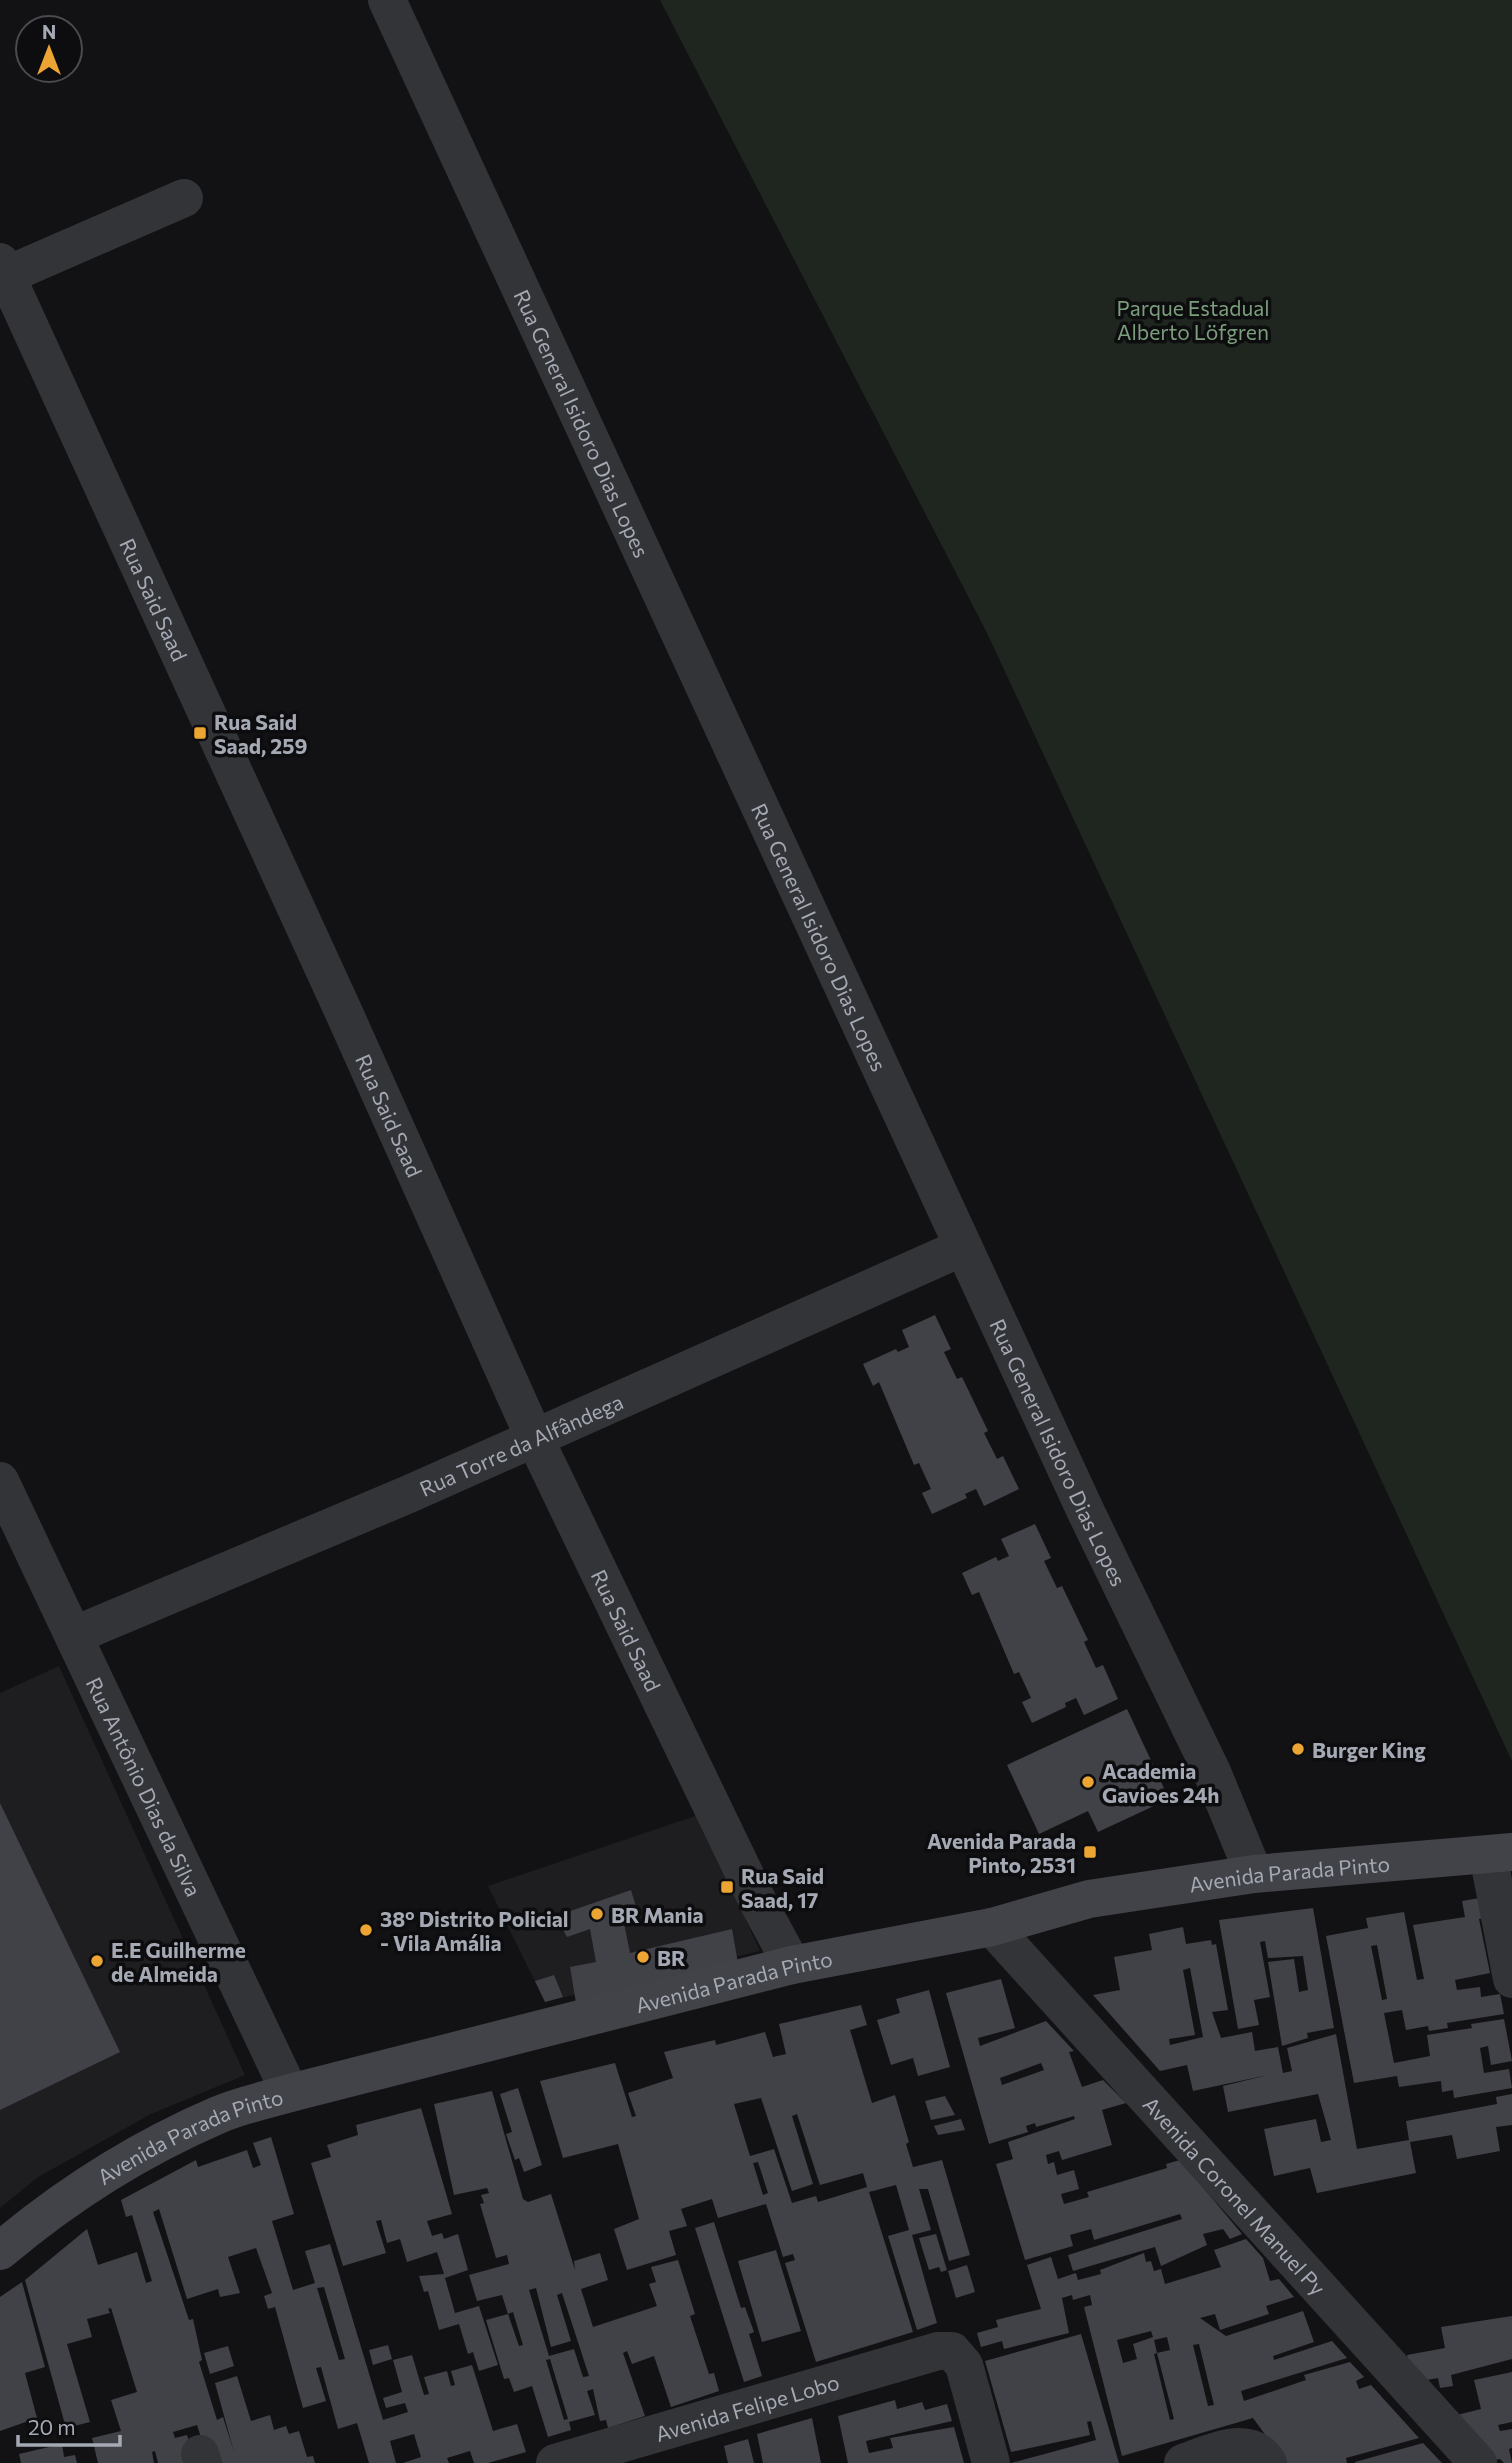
<svg xmlns="http://www.w3.org/2000/svg" width="1512" height="2463" font-family="Commissioner,sans-serif">
<style>
.built{fill:#1e1e20}
.green{fill:#1e261f}
.building{fill:#414247;fill-rule:evenodd}
.lines{fill:none;stroke-linecap:round;stroke-linejoin:round}
.street{stroke:#333438;stroke-width:38}
.secondary{stroke:#414348;stroke-width:38}
.poi-dot{fill:#eca532;stroke:#0d0d0f;stroke-width:2.5}
.labels{text-anchor:middle;dominant-baseline:central;stroke-width:7;stroke-linejoin:round;paint-order:stroke}
.park-label{font-size:21px;fill:#7b9e7c;stroke:#0d0d0f}
.street-label{font-size:21px;fill:#a4a9b4;stroke:#0d0d0f}
.poi-label{font-size:21px;font-weight:bold;fill:#a4a9b4;stroke:#0d0d0f;text-anchor:start}
</style>
<rect width="100%" height="100%" fill="#121214"/>
<path class="built" d="M59,1666L245,2075L151,2114L38,2177L0,2208V1693Z
M698,1815L760,1951L545,2002L488,1886Z"/>
<path class="green" d="M660,0H1512V1761L987,633Z"/>
<path class="building" d="M935,1315L951,1349L944,1352L957,1379L962,1377L988,1431L984,1433L997,1459L1003,1456L1019,1489L984,1506L976,1489L965,1494L967,1498L932,1514L922,1493L931,1489L919,1463L914,1465L879,1382L873,1386L863,1364L896,1349L898,1352L909,1347L902,1330Z
M1035,1524L1051,1558L1044,1561L1057,1588L1062,1586L1088,1640L1084,1642L1096,1668L1103,1665L1118,1699L1084,1715L1076,1698L1065,1703L1066,1707L1032,1723L1022,1702L1031,1698L1019,1672L1014,1674L979,1592L972,1595L962,1573L996,1557L998,1561L1009,1556L1001,1539Z
M1127,1709L1169,1799L1098,1832L1088,1811L1039,1834L1007,1765Z
M0,1803L120,2052L0,2110Z
M631,1890L638,1913L623,1918L630,1953L732,1929L738,1963L576,2003L570,1967L596,1962L590,1929L567,1937L556,1916Z
M1480,1898L1484,1918L1479,1919L1490,1973L1455,1980L1457,1990L1480,1987L1481,1997L1500,1994L1504,2014L1447,2023L1448,2028L1429,2031L1428,2026L1406,2030L1402,2010L1384,2013L1394,2063L1430,2056L1427,2035L1472,2028L1471,2024L1504,2019L1512,2061L1491,2065L1488,2046L1480,2048L1484,2073L1509,2069L1512,2088L1454,2098L1453,2090L1442,2092L1441,2081L1399,2087L1397,2076L1354,2083L1326,1936L1368,1928L1366,1918L1404,1912L1417,1980L1424,1979L1413,1925L1465,1917L1462,1901ZM1377,1945L1387,1999L1382,2000L1371,1946Z
M1313,1908L1334,2028L1307,2033L1308,2038L1282,2046L1268,1962L1294,1959L1299,1992L1308,1990L1303,1956L1268,1958L1265,1941L1260,1942L1270,1997L1254,2000L1259,2025L1238,2029L1219,1920Z
M1183,1927L1186,1944L1211,1940L1212,1945L1216,1944L1228,2010L1212,2012L1221,2038L1252,2032L1255,2051L1278,2047L1283,2073L1292,2071L1287,2048L1336,2034L1357,2149L1409,2140L1406,2121L1497,2104L1496,2097L1512,2094V2125L1496,2127L1500,2151L1457,2159L1452,2135L1410,2142L1416,2173L1317,2193L1310,2168L1274,2176L1264,2129L1316,2119L1321,2142L1331,2140L1318,2094L1228,2112L1223,2086L1268,2075L1193,2091L1187,2065L1160,2071L1093,1995L1120,1990L1114,1957L1152,1950L1149,1934ZM1190,1968L1203,2037L1170,2045L1169,2039L1195,2035L1183,1970Z
M554,1975L563,1997L545,2002L535,1981Z
M1001,1979L1015,2028L978,2038L980,2046L1046,2021L1074,2051L1069,2052L1082,2087L1103,2080L1126,2103L1102,2110L1112,2145L1062,2160L1059,2151L1046,2155L1048,2164L1054,2162L1057,2175L1074,2170L1079,2189L1061,2194L1064,2204L1089,2197L1087,2192L1167,2168L1166,2164L1180,2160L1242,2234L1230,2239L1223,2229L1203,2234L1207,2245L1161,2266L1155,2247L1073,2271L1068,2255L1182,2219L1180,2214L1094,2240L1091,2229L1070,2235L1073,2246L1025,2260L996,2164L1013,2159L1008,2142L1075,2119L1074,2116L1036,2127L1035,2123L1026,2126L1028,2132L989,2144L946,1993ZM1041,2063L1044,2070L1002,2085L1000,2078Z
M929,1990L950,2067L918,2076L913,2058L891,2065L877,2020L900,2013L896,1999Z
M861,2005L867,2025L850,2030L872,2103L895,2095L909,2142L906,2144L913,2167L942,2160L970,2255L949,2261L928,2189H919L931,2230L912,2235L937,2323L917,2330L888,2236L909,2230L896,2185L869,2192L913,2332L816,2362L785,2263L795,2260L793,2254L783,2257L766,2204L718,2218L712,2199L681,2209L687,2226L669,2231L676,2255L627,2270L614,2229L639,2219L618,2144L563,2158L540,2081L615,2063L632,2117L636,2116L628,2093L673,2078L664,2052L715,2040L716,2045L765,2032L773,2057L786,2054L779,2024ZM761,2098L792,2191L813,2184L792,2116L797,2114L820,2185L863,2173L867,2187L818,2202L816,2196L792,2203L774,2149L750,2156L734,2104ZM758,2162L768,2193L763,2195L753,2163Z
M518,2088L542,2165L524,2172L519,2158L515,2160L506,2134L512,2132L500,2094Z
M492,2091L523,2199L528,2202L551,2194L575,2270L574,2261L600,2253L608,2280L581,2289L593,2327L657,2306L649,2284L656,2282L651,2267L678,2260L695,2314L690,2316L709,2374L714,2373L719,2391L671,2407L654,2356L632,2364L627,2351L623,2353L645,2416L608,2428L606,2420L600,2421L593,2389L587,2391L595,2415L569,2422L571,2430L548,2437L532,2386L514,2392L509,2378L504,2379L486,2320L508,2314L519,2346L523,2345L513,2312L508,2314L502,2295L477,2301L469,2275L509,2264L507,2255L496,2258L480,2204L484,2203L481,2195L489,2193L487,2188L454,2195L434,2104ZM536,2288L551,2347L571,2341L557,2295L562,2293L589,2376L583,2377L574,2349L549,2356L529,2290ZM550,2359L568,2419L564,2420L546,2360Z
M945,2096L955,2115L931,2120L925,2101Z
M421,2108L452,2214L427,2221L432,2236L442,2233L444,2239L458,2234L468,2270L445,2278L455,2313L479,2306L498,2365L479,2371L473,2352L468,2354L459,2324L439,2330L428,2291L424,2292L419,2276L444,2274L437,2252L407,2262L400,2239L387,2243L381,2220L376,2221L386,2253L343,2266L311,2163L331,2157L327,2145L358,2135L356,2125Z
M961,2119L965,2130L938,2135L934,2126Z
M271,2137L294,2214L272,2221L293,2290L315,2283L305,2251L330,2244L383,2420L408,2412L405,2403L386,2408L383,2398L402,2392L393,2360L412,2355L424,2395L429,2394L424,2377L447,2371L451,2386L455,2385L451,2371L472,2365L493,2431L517,2424L526,2452L488,2463H474L470,2451L447,2458L449,2463H403L421,2457L414,2434L390,2441L396,2463H369L357,2423L338,2429L321,2367L316,2368L326,2401L303,2408L275,2307L268,2309L264,2296L272,2293L256,2248L228,2257L240,2293L220,2297L218,2289L187,2299L159,2209L153,2212L189,2320L193,2319L202,2360L199,2362L217,2420L223,2417L234,2452L215,2383L237,2376L251,2421L270,2415L274,2430L286,2426L289,2434L299,2431L307,2457L313,2456L315,2463H209L197,2425L173,2432L175,2438L187,2435L196,2463H158L155,2451L152,2452L154,2463H98L92,2438L121,2431L111,2400L137,2392L111,2308L108,2309L110,2313L87,2319L92,2337L67,2344L90,2422L66,2428L25,2280L87,2229L98,2265L137,2252L146,2283L152,2281L132,2215L126,2217L121,2200L196,2160L198,2167L247,2150L253,2168L261,2165L253,2143ZM324,2287L345,2359L339,2360L317,2288Z
M714,2222L741,2308L745,2307L754,2332L749,2334L762,2376L744,2382L695,2228Z
M936,2234L947,2270L941,2272L939,2267L929,2270L919,2238Z
M1246,2239L1263,2258L1270,2281L1279,2279L1294,2297L1266,2306L1269,2314L1220,2330L1215,2314L1200,2318L1226,2336L1303,2311L1314,2342L1273,2356L1274,2360L1332,2341L1347,2358L1241,2391L1244,2401L1306,2380L1304,2375L1350,2362L1364,2377L1356,2381L1359,2389L1371,2385L1419,2438L1346,2458L1347,2463H1286L1253,2418L1122,2456L1084,2307L1092,2305L1090,2295L1073,2300L1072,2295L1062,2298L1069,2333L1004,2349L1002,2341L981,2347L977,2333L998,2327L996,2320L1041,2309L1027,2265L1051,2257L1058,2279L1076,2273L1078,2280L1101,2274L1100,2270L1144,2253L1146,2262L1151,2261L1154,2271L1161,2269L1165,2284L1221,2267L1214,2250ZM1151,2331L1153,2337L1133,2344L1137,2359L1123,2363L1117,2340ZM1167,2337L1170,2350L1157,2353L1174,2419L1170,2420L1154,2354L1157,2353L1154,2340ZM1199,2344L1214,2405L1208,2406L1193,2345Z
M776,2250L801,2331L762,2342L738,2261Z
M967,2265L975,2292L956,2298L948,2271Z
M22,2282L45,2367L25,2373L37,2418L0,2431V2297Z
M1512,2316V2359L1451,2375L1453,2386L1440,2388L1438,2378L1427,2380L1410,2365L1407,2355L1445,2348L1441,2327Z
M1081,2334L1119,2463H1011L1096,2440L1091,2421L1087,2422L1090,2435L1011,2452L985,2361Z
M388,2345L392,2359L373,2365L369,2350Z
M228,2346L234,2366L210,2374L204,2353Z
M1512,2372V2422L1498,2425L1500,2431L1512,2429V2448L1509,2449L1512,2463H1504L1500,2459L1495,2460L1453,2416L1481,2409L1474,2380Z
M895,2400L897,2409L922,2402L925,2410L947,2404L952,2421L866,2441L869,2453L893,2448L890,2438L954,2427L964,2463H848L838,2416Z
M812,2418L821,2463H763L757,2434Z
M748,2439L754,2463H728L724,2446Z
M1423,2443L1442,2463H1355V2462Z
M62,2444L64,2457L75,2455L77,2463H21L19,2454Z"/>
<g class="lines">
<g class="street">
<path id="s1" d="M387,0L1086,1512L1212,1772L1254,1874"/>
<path id="s2" d="M0,262L345,1015L534,1437L759,1904L792,1965"/>
<path d="M7,275L184,198"/>
<path id="s3" d="M0,1481L290,2093"/>
<path id="s4" d="M75,1635L409,1494L963,1247"/>
<path d="M1488,1855L1512,1979"/>
<path id="s5" d="M992,1927L1478,2463"/>
<path d="M200,2454L203,2463"/>
<path id="s6" d="M555,2463L938,2351H952L964,2365L991,2463"/>
<path d="M1183,2463C1209,2454 1249,2432 1268,2463"/>
</g>
<path class="secondary" id="s7" d="M0,2251C65,2196 139,2149 218,2115C241,2105 267,2100 290,2093L792,1965L992,1927L1089,1899L1254,1874L1512,1852"/>
</g>
<g class="poi-dot">
<rect x="193" y="726" width="14" height="14" rx="3.5"/>
<circle cx="1298" cy="1749" r="7"/>
<circle cx="1088" cy="1782" r="7"/>
<rect x="1083" y="1845" width="14" height="14" rx="3.5"/>
<rect x="720" y="1880" width="14" height="14" rx="3.5"/>
<circle cx="597" cy="1914" r="7"/>
<circle cx="366" cy="1930" r="7"/>
<circle cx="643" cy="1957" r="7"/>
<circle cx="97" cy="1961" r="7"/>
</g>
<g class="labels">
<g class="park-label">
<text x="1193" y="307">Parque Estadual<tspan x="1193" dy="24">Alberto Löfgren</tspan></text>
</g>
<g class="street-label">
<text stroke="none"><textPath href="#s1" startOffset="466">Rua General Isidoro Dias Lopes</textPath></text>
<text stroke="none"><textPath href="#s2" startOffset="371">Rua Said Saad</textPath></text>
<text stroke="none"><textPath href="#s1" startOffset="1032">Rua General Isidoro Dias Lopes</textPath></text>
<text stroke="none"><textPath href="#s2" startOffset="938">Rua Said Saad</textPath></text>
<text stroke="none"><textPath href="#s4" startOffset="485">Rua Torre da Alfândega</textPath></text>
<text stroke="none"><textPath href="#s1" startOffset="1600">Rua General Isidoro Dias Lopes</textPath></text>
<text stroke="none"><textPath href="#s2" startOffset="1505">Rua Said Saad</textPath></text>
<text stroke="none"><textPath href="#s3" startOffset="338">Rua Antônio Dias da Silva</textPath></text>
<text stroke="none"><textPath href="#s7" startOffset="1358">Avenida Parada Pinto</textPath></text>
<text stroke="none"><textPath href="#s7" startOffset="791">Avenida Parada Pinto</textPath></text>
<text stroke="none"><textPath href="#s7" startOffset="224">Avenida Parada Pinto</textPath></text>
<text stroke="none"><textPath href="#s5" startOffset="362">Avenida Coronel Manuel Py</textPath></text>
<text stroke="none"><textPath href="#s6" startOffset="200">Avenida Felipe Lobo</textPath></text>
</g>
<g class="poi-label">
<text x="214" y="721">Rua Said<tspan x="214" dy="24">Saad, 259</tspan></text>
<text x="1312" y="1749">Burger King</text>
<text x="1102" y="1770">Academia<tspan x="1102" dy="24">Gavioes 24h</tspan></text>
<text x="1076" y="1840" text-anchor="end">Avenida Parada<tspan x="1076" dy="24">Pinto, 2531</tspan></text>
<text x="741" y="1875">Rua Said<tspan x="741" dy="24">Saad, 17</tspan></text>
<text x="611" y="1914">BR Mania</text>
<text x="380" y="1918">38º Distrito Policial<tspan x="380" dy="24">- Vila Amália</tspan></text>
<text x="111" y="1949">E.E Guilherme<tspan x="111" dy="24">de Almeida</tspan></text>
<text x="657" y="1957">BR</text>
</g>
</g>
<g transform="translate(49 49)"><circle r="33" fill="#0d0d0f" stroke="#494b51" stroke-width="2"/>
<path d="M0-5L12 26L0 18L-12 26Z" fill="#eca532"/>
<text y="-10" font-size="19" font-weight="bold" text-anchor="middle" fill="#a4a9b4">N</text>
</g>
<path d="M18 2435v10h102v-10" fill="none" stroke="#a4a9b4" stroke-width="3.5"/>
<text x="28" y="2435" font-size="21" fill="#a4a9b4" stroke="#0d0d0f" stroke-width="5" paint-order="stroke">20 m</text>
</svg>
